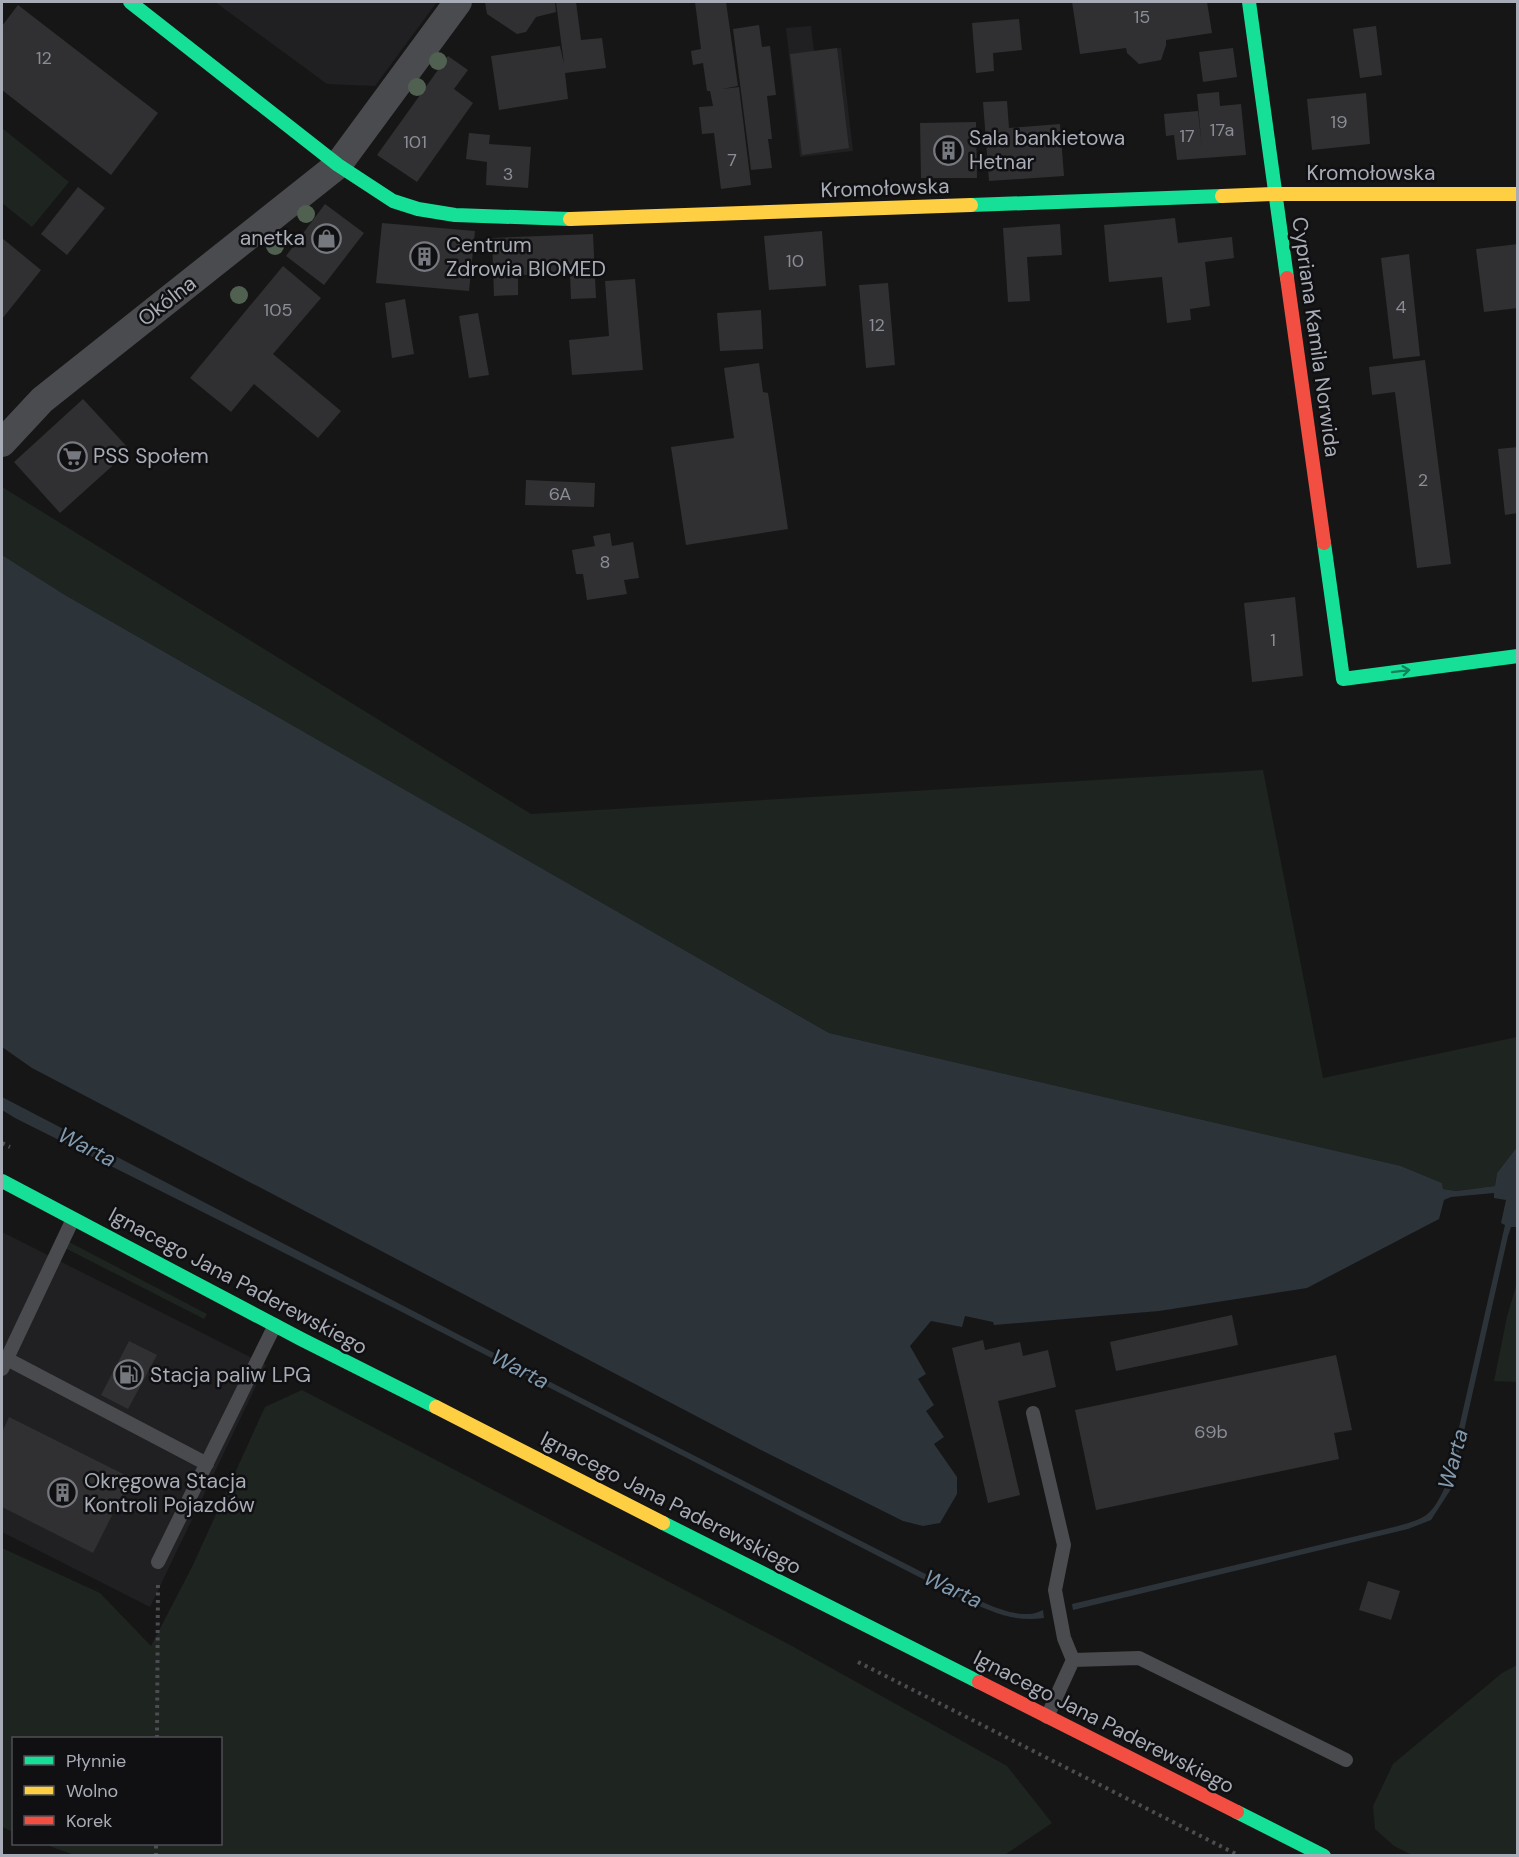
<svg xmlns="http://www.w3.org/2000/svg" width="1519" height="1857" font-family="'DM Sans',sans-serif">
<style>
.built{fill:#202022}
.green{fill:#1e241f}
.water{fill:#2c3339}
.building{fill:#303032}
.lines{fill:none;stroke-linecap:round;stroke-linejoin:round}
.path{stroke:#4c4d50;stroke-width:4;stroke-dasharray:3 4.5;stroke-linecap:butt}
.lane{stroke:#4a4b4e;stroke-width:14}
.street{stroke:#4a4b4e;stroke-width:28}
.fast{stroke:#16e098;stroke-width:14}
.slow{stroke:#ffcf43;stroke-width:14}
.jam{stroke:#f24e42;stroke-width:14}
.tree{fill:#506151}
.oneway{stroke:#13825c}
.labels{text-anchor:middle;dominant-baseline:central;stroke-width:5;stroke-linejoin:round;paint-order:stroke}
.number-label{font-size:18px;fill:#8a8d95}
.poi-label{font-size:21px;fill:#a8acb6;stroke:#101012;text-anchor:start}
.street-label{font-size:21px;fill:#a8acb6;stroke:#101012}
.water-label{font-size:22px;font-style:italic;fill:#819aae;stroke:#101012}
</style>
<rect width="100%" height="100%" fill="#161616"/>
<path class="built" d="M215,2H437L375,86L327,84Z
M811,26L814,51L841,48L853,151L800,157L786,28Z
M2,1232L266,1365L150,1607L2,1532Z"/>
<path class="green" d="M2,128L69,182L32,227L2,203Z
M2,487L531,814L1263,770L1323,1078L1517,1037V1147L1497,1173L1495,1186L1456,1191L1443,1189L1442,1183L1401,1166L829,1033L65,595L2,555Z
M69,1242L207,1314L204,1319L65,1248Z
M1517,1282V1382L1494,1381L1507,1317Z
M302,1390L790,1645L1007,1766L1052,1823L1003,1856L74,1855L44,1844H220V1738H14L13,1832L2,1827V1548L100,1593L151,1646L192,1567L265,1407Z
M1517,1665V1855H1412L1394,1846L1375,1829L1373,1806L1393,1764L1502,1673Z"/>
<path class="water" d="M2,555L65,595L829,1033L1401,1166L1442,1183L1443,1189L1456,1191L1495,1186L1497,1173L1517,1147V1227H1511L1508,1236L1451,1489L1431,1520L1408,1529L1073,1610L1072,1604L1394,1527C1427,1518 1431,1517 1446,1485L1505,1225L1501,1223L1506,1200L1494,1198V1193L1451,1197L1444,1200L1439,1219L1307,1288L1159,1311L994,1325L993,1322L965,1316L962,1327L931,1321L910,1346L926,1374L918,1379L934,1405L926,1411L944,1437L934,1444L957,1477V1494L940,1523L923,1526L903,1521L759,1449L32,1068L2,1047Z
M2,1097L517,1365L955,1589C977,1599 1004,1615 1029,1614C1033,1614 1039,1612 1043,1610L1044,1618C1011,1623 990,1610 960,1598L396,1309L15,1118L2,1110Z"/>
<path class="building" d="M485,2H555L556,12L536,17L526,32L517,34L487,14Z
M556,2H576L581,40L602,38L606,68L565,73L568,99L499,110L491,56L560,46L564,64Z
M695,2H726L738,86L722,89L739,87L751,185L721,189L714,133L702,134L699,107L713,106L710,91H707L703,63L693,65L691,51L701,49Z
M1072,2H1207L1212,33L1166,40V45L1161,60L1139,64L1127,53L1126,48L1080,54Z
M18,5L158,113L111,175L2,90V26Z
M1019,19L1022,50L993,53L994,71L976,73L972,23Z
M759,25L762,47L770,46L776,95L767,96L772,139H768L772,168L751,170L733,29Z
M1376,26L1382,75L1360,78L1353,29Z
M837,48L849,148L802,155L790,54Z
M1233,48L1237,77L1203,82L1199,52Z
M448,56L468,70L454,89L473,103L417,182L377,155Z
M1219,92L1220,106L1241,104L1246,155L1177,160L1174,135L1166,136L1164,114L1198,111L1202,148L1197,94Z
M1366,93L1370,144L1312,150L1307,99Z
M1007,101L1009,128L1060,124L1064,176L989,181L983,102Z
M976,122L977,178H921L920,123Z
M469,133L490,135L489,144L531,147L528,188L486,185L487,162L466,159Z
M78,187L105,208L67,255L41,234Z
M325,204L364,233L324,285L286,256Z
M1175,218L1178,243L1232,237L1234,258L1205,262L1210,306L1190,309L1191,320L1167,323L1162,277L1109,282L1104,225Z
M382,223L475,231L469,291L376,283Z
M1060,224L1062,255L1027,257L1030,301L1008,302L1003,228Z
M822,231L826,286L769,290L764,236Z
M593,234L596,298L571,299L570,274L518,275V295L494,296L492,238Z
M2,238L41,270L2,319Z
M1518,244V308L1484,312L1476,249Z
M1409,254L1420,356L1393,359L1381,258Z
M283,266L321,298L273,354L341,411L318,438L254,384L231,412L190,378Z
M635,279L643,370L572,375L569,340L609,336L605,281Z
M888,283L895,365L866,368L859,285Z
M405,299L414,354L392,358L385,303Z
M761,310L763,349L720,351L717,313Z
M478,313L489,375L469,378L459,316Z
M1425,360L1451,564L1417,568L1395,392L1372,395L1369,367Z
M759,363L763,392L768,393L788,529L686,545L671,447L734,438L724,368Z
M83,399L130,450L60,513L14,462Z
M1518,447V513L1505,515L1498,449Z
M526,480L595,483L594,507L525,505Z
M610,533L612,546L633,542L639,578L624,580L627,594L587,600L583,574H576L572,550L595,546L593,536Z
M1295,597L1303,676L1252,682L1244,603Z
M1232,1315L1238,1345L1116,1371L1110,1342Z
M983,1340L985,1350L1020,1342L1023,1356L1048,1350L1056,1387L998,1401L1020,1495L988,1503L952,1348Z
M129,1341L157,1355L128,1409L101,1395Z
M1336,1355L1352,1430L1334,1433L1339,1459L1096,1510L1075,1410Z
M9,1417L131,1478L93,1553L2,1507V1432Z
M1368,1581L1400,1591L1391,1620L1359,1610Z"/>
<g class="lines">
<path class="path" d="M2,1143L10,1147
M858,1662L1240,1856
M157,1738L158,1583
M156,1856V1844"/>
<path class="lane" d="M7,1359L207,1464
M2,1369L73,1219
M1033,1413L1064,1545L1055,1590L1064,1638L1073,1660L1047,1717
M158,1562L275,1325
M1073,1660L1139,1658L1346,1760"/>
<path class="street" d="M2,443L42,400L338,165L458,2"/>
<path class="fast" d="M130,2L338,165L393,201L418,209L455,215L570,219
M1249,2L1287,278
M971,205L1222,196
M1324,543L1343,679L1518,656
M2,1181L301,1339L436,1407
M663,1523L979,1682
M1237,1812L1324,1856"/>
<path class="slow" d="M1222,196L1274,194H1518
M570,219L971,205
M436,1407L663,1523"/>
<path class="jam" d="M1287,278L1324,543
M979,1682L1237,1812"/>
</g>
<g class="tree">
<circle cx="438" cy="61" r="9"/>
<circle cx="417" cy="87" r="9"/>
<circle cx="306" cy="214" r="9"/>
<circle cx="275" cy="246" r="9"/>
<circle cx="239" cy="295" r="9"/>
</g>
<defs><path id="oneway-shaft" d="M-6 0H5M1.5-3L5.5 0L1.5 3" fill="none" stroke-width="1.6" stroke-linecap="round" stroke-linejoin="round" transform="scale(1.5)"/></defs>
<use class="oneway" href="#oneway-shaft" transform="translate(1401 671) rotate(-7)"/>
<defs>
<symbol id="building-ring" viewBox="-11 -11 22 22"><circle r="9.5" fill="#101012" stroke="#75787e" stroke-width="1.5"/><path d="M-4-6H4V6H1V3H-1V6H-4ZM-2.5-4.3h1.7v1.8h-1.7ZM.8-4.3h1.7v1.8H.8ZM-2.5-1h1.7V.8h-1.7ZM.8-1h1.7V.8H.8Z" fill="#75787e"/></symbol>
<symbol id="shop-ring" viewBox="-11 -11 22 22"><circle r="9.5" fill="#101012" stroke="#75787e" stroke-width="1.5"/><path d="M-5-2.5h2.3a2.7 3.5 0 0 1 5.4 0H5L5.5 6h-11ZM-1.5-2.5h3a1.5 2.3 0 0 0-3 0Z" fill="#75787e"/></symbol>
<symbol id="supermarket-ring" viewBox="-11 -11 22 22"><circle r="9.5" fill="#101012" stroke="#75787e" stroke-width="1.5"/><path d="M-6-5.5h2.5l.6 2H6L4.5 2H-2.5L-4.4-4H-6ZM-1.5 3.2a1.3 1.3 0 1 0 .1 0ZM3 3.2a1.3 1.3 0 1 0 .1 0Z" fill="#75787e"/></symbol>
<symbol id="fuel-ring" viewBox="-11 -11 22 22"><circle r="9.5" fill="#101012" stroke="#75787e" stroke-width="1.5"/><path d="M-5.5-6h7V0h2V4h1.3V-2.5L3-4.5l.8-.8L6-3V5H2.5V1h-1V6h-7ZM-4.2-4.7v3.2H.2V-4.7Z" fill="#75787e"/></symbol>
</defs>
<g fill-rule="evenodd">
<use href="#building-ring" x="932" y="134" width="33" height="33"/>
<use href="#shop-ring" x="310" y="222" width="33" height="33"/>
<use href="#building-ring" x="408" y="240" width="33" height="33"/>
<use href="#supermarket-ring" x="56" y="440" width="33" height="33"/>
<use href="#fuel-ring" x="112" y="1358" width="33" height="33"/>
<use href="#building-ring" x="46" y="1476" width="33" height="33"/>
</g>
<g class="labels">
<g class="number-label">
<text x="1142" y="17">15</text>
<text x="44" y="58">12</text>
<text x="1339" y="122">19</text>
<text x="1222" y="130">17a</text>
<text x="1187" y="136">17</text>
<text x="415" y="142">101</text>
<text x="732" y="160">7</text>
<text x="508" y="174">3</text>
<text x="795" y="261">10</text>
<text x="1401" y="307">4</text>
<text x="278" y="310">105</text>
<text x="877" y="325">12</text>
<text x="1423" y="480">2</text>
<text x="560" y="494">6A</text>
<text x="605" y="562">8</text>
<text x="1273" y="640">1</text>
<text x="1211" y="1432">69b</text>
</g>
<g class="poi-label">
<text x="969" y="138">Sala bankietowa<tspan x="969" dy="24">Hetnar</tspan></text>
<text x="305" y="238" text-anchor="end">anetka</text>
<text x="446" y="245">Centrum<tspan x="446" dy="24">Zdrowia BIOMED</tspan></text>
<text x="93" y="456">PSS Społem</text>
<text x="150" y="1375">Stacja paliw LPG</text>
<text x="84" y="1481">Okręgowa Stacja<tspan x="84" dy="24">Kontroli Pojazdów</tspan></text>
</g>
<g class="street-label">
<text x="1371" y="173">Kromołowska</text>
<text transform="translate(885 188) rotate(-2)">Kromołowska</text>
<text transform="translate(167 301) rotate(-38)">Okólna</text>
<text transform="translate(1316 337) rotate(82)">Cypriana Kamila Norwida</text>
<text transform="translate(238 1281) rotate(28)">Ignacego Jana Paderewskiego</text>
<text transform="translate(671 1503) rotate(27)">Ignacego Jana Paderewskiego</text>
<text transform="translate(1104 1722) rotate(27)">Ignacego Jana Paderewskiego</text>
</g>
<g class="water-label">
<text transform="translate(87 1147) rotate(27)">Warta</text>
<text transform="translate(520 1369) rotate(27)">Warta</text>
<text transform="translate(1453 1459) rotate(-75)">Warta</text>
<text transform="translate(953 1589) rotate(25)">Warta</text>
</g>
</g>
<rect width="1519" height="1857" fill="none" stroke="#a8acb6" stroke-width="6"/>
<rect x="12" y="1737" width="210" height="108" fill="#101012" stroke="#4d4e54" stroke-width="1.5"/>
<rect x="24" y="1756" width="30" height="9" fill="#16e098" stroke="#4d4e54" stroke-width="1.5"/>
<text x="66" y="1767" font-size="18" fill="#a8acb6">Płynnie</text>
<rect x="24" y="1786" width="30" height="9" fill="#ffcf43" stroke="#4d4e54" stroke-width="1.5"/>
<text x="66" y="1797" font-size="18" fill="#a8acb6">Wolno</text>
<rect x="24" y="1816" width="30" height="9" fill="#f24e42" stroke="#4d4e54" stroke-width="1.5"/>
<text x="66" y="1827" font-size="18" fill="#a8acb6">Korek</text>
</svg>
